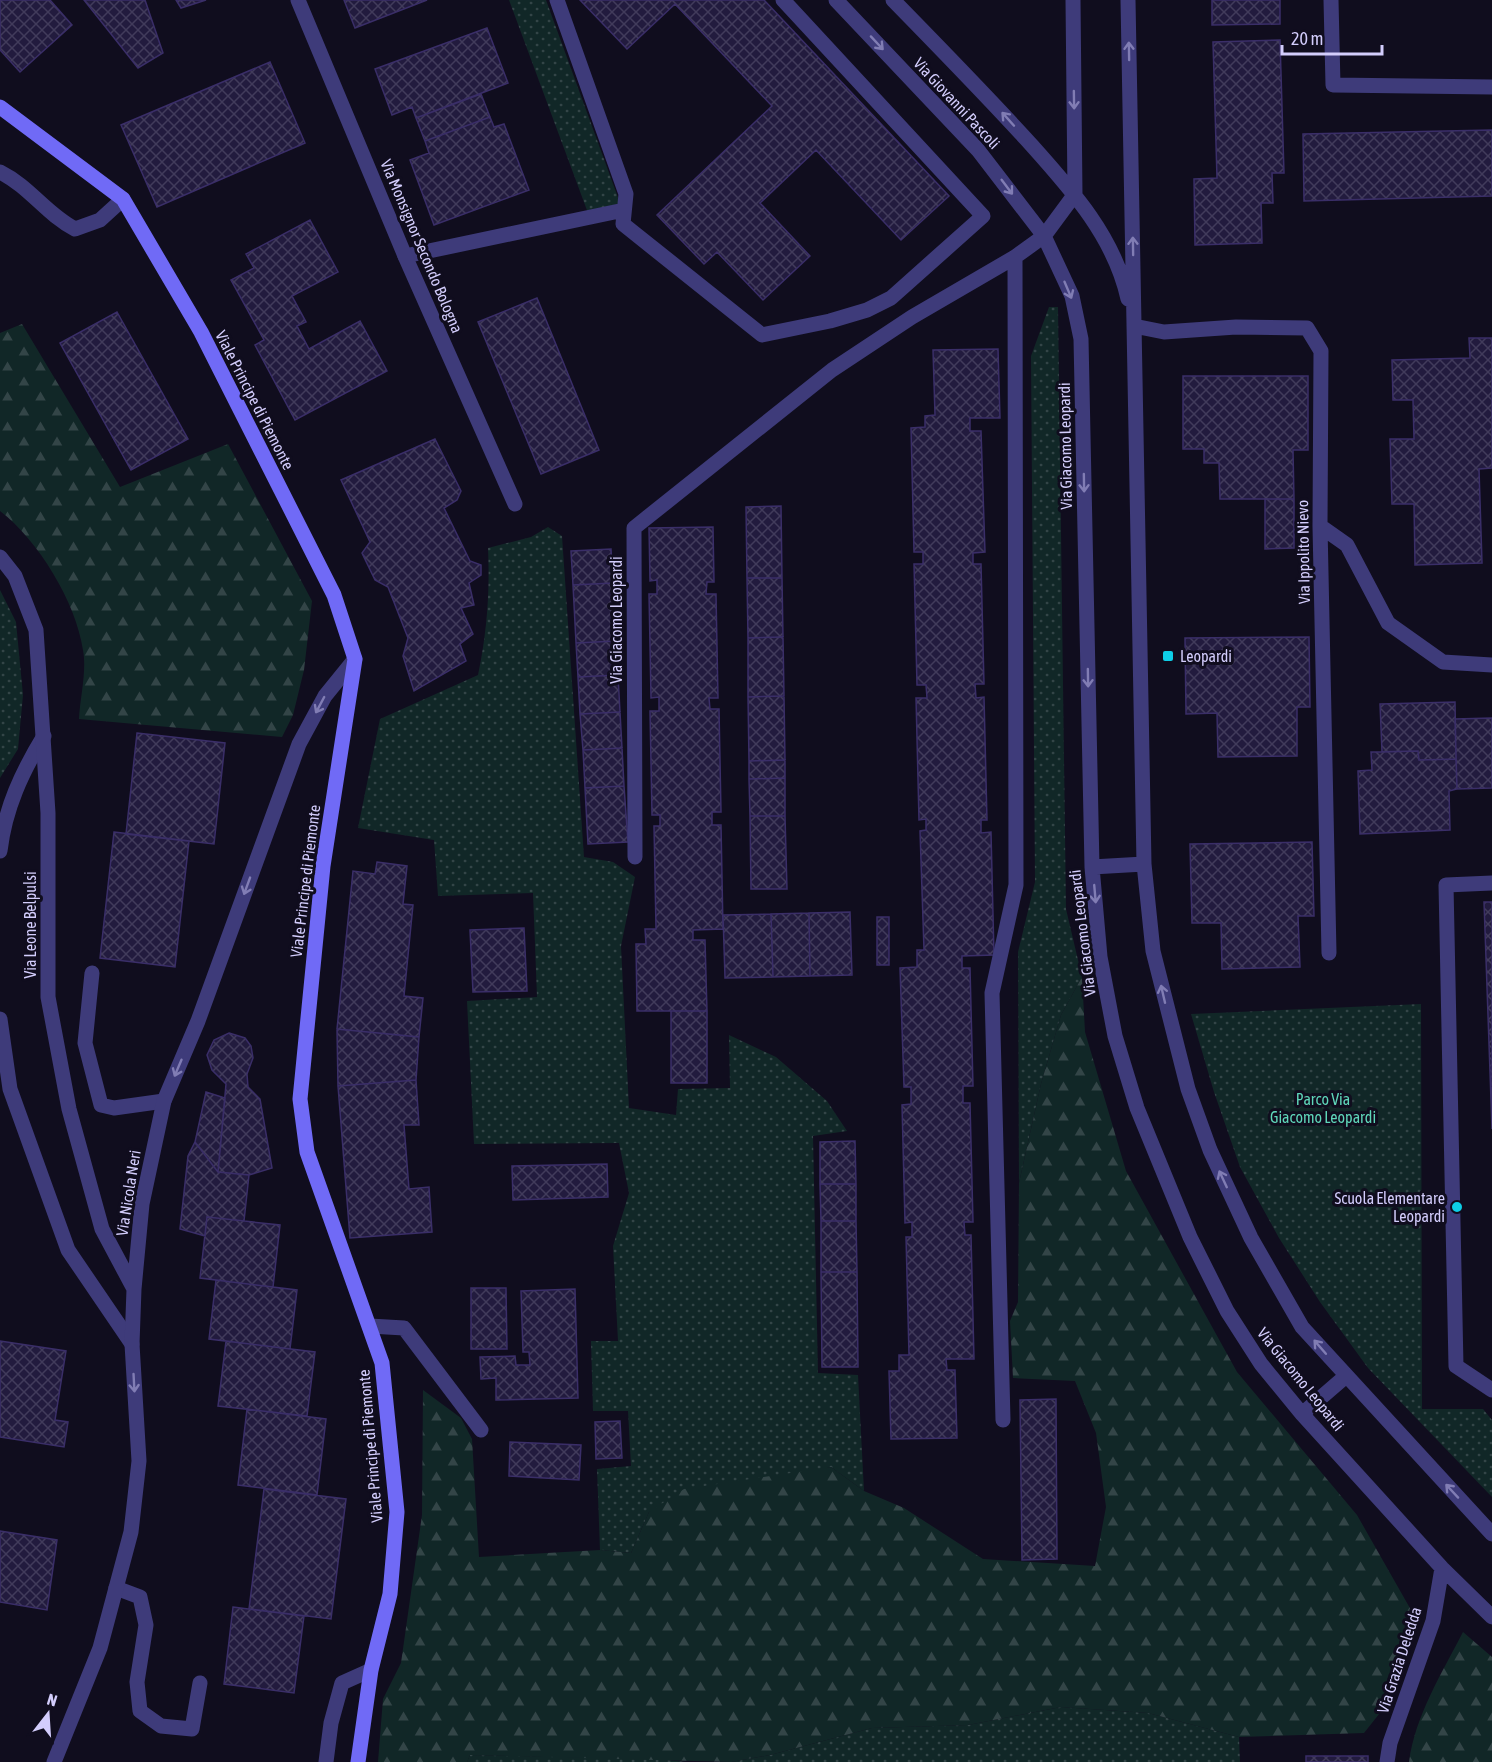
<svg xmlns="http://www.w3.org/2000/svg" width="1492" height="1762" font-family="'Asap Condensed',sans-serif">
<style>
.grass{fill:url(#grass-dots)}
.forest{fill:url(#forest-firs)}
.building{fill:url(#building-cross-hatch);stroke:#3a2e68;stroke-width:1.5}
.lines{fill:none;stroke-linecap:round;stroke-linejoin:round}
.lane{stroke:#3e3b7a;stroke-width:15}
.street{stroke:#3e3b7a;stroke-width:15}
.secondary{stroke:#706af6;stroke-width:15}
.oneway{stroke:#817db4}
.poi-dot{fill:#0ecee7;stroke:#100d1e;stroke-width:2}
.labels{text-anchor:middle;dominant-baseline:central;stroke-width:6;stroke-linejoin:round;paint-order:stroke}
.street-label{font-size:16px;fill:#d3cdfc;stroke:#100d1e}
.poi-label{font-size:16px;fill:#d3cdfc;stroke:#100d1e;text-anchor:start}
.park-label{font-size:16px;fill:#5fd7ba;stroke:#100d1e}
</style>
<defs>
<pattern id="grass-dots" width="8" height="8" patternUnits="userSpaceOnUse" patternTransform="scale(1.5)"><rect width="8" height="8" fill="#112727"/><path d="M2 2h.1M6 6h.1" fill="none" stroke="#334547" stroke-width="1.8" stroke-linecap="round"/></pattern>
<pattern id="forest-firs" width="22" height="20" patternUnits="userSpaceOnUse" patternTransform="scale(1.5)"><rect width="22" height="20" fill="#112727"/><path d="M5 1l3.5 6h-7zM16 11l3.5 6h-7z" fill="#334547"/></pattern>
<pattern id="building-cross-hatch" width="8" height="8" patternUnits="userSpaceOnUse" patternTransform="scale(1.5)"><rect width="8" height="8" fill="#221b3e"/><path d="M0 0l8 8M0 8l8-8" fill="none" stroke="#413b5b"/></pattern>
</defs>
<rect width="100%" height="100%" fill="#100d1e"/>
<path class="grass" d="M509,0H546L620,203L588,213Z
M1049,307H1058L1066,909L1082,977L1061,1015L1041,1084L1019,1183L1018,952L1035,882L1031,356Z
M548,527L562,536L584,857L613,862L635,877L621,946L629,1108L676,1115L678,1089L730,1088L729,1035L776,1057L827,1101L847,1131L813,1136L818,1373L858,1375L864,1491L831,1467L649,1512L631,1553L600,1550L597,1469L631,1466L628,1411H593L591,1341H618L613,1246L629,1193L619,1143L474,1144L467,1001L537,997L533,893L438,896L434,840L358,828L380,719L478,675C487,632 490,592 488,548L531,537Z
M0,590L16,622L23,695L18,749L0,778Z
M1421,1004L1422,1409H1483L1492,1420V1497L1368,1368L1320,1302L1279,1238L1240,1167L1214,1092L1191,1014Z
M1061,1707L1148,1713L1239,1737L1240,1762H731L770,1755L872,1728L968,1725Z
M470,1755L655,1759L687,1762H467Z"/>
<path class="forest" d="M22,324L120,487L228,444L312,601L304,670L293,715L282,737L79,719C80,698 87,671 83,650C76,602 38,540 0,511V333Z
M1082,977L1085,1032L1126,1171L1237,1372L1357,1515L1415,1617L1387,1704L1364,1733L1239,1737L1148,1713L1061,1707L968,1725L872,1728L770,1755L731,1762L470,1755L467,1762H378L383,1699L401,1663L422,1515L423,1390L461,1418L472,1439L479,1557L600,1550L631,1553L649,1512L684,1489L831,1467L864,1491L904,1508L983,1559L1095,1566L1106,1507L1096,1433L1075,1381L1013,1378L1010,1321L1018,1302L1019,1183L1041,1084L1061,1015Z
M1463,1632L1492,1657V1762H1409C1415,1716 1442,1673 1463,1632Z"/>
<path class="building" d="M0,0H50L72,25L20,72L0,50Z
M84,0H145L163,53L138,68Z
M176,0H206L181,8Z
M344,0H427L355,28Z
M580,0H764L949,196L901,240L816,150L760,203L810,256L763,300L717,252L704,264L657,215L772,106L675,4L627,49Z
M1212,0H1280V24L1212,25Z
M487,28L508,83L416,118L412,107L392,115L375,69Z
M1280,40L1284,173H1272L1273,203H1261L1262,243L1195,245L1194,179L1217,178L1213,42Z
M270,62L305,143L157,207L121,125Z
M481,94L490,117L425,141L416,118Z
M490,117L494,127L504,124L529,190L434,225L410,160L429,153L425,141Z
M1492,130V196L1304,201L1303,134Z
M310,220L338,272L292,296L306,322L297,326L309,349L360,321L387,371L295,420L255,345L264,340L231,280L254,268L246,254Z
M537,298L599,450L541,474L478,322Z
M117,312L188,439L131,470L60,343Z
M1469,338H1492V468L1479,469L1482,563L1415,565L1414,504H1392L1390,439H1414L1413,400H1393L1392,360L1470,358Z
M998,349L1000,418H970V431H981L985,552L973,553V564H981L984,684H975L976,698L984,697L987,820H981V833L991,832L994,955L962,956V968H970L973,1086H963V1103H970L973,1222H964L965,1235H971L974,1359H946L947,1370H955L957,1438L891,1439L889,1371H899V1355H909L906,1237H912V1222L905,1223L902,1105L911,1104V1087H904L900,968L917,967V950H924L920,831L926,830V819L919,820L916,698H927L926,685H917L914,564H923V552H914L911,428L925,427V416L935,415L933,350Z
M1183,376H1308V450H1293L1294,499H1220L1219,463H1204V449H1183Z
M435,439L461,491L457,500L444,508L470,561L481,565V575L469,583L474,605L461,608L473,634L460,644L466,661L414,691L403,656L408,638L388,587L375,580L362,553L370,542L341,480Z
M1265,499H1294V548L1265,549Z
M781,506L782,578H747L746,507Z
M713,527L714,582H707L706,594H716L718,698H709L710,709H719L721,812H712V825H721L723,929L693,930V940H705L707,1011H637L636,944H646L645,929H656L654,826H660V815H652L650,711H659V697L651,698L649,594H657V580L650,581L649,528Z
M611,549L613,583L573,585L571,551Z
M747,578H782L783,637L748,638Z
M613,583L616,641L576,643L573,585Z
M783,637L784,696L748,697V638Z
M1309,637L1310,707H1297V756L1218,757L1217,713L1186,714L1185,638Z
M616,641L618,675L578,677L576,643Z
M618,675L620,712L580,714L578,677Z
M784,696L785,760L749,761L748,697Z
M1455,702L1456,759L1419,760L1418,751L1382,752L1380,704Z
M620,712L622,748L583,750L580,714Z
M1492,718V788L1457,789L1455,719Z
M137,733L225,743L214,844L126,834Z
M622,748L624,786L585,788L583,750Z
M1418,751L1419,760L1456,759L1457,789L1449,791L1450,830L1360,834L1358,771L1372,770L1371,752Z
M785,760V778L749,779V761Z
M785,778V816H750L749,779Z
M624,786L628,842L588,844L585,788Z
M750,816H785L787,889H751Z
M114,832L189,841L175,967L100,958Z
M1312,842L1314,916H1298L1300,967L1222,969L1221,923H1192L1190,844Z
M377,862L407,866L403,904L413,905L404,996L423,998L419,1037L337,1029L353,871L375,874Z
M1484,902H1492V1129Z
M850,912L852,975L810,976L809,913Z
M809,913L810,976L773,977L771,914Z
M771,914L773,977L725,978L723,915Z
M877,917H889V965H877Z
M524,928L527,991L473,992L470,930Z
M671,1011H707V1083H671Z
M337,1029L419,1037L416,1080L338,1086Z
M229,1033L245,1038L251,1046L253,1058L247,1074L248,1087L260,1099L272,1168L249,1175L218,1172L226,1084L212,1070L207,1055L214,1040Z
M416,1080L419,1125H404L409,1189L429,1187L432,1232L350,1238L338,1086Z
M206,1092L225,1098L218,1172L195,1142Z
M855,1141L856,1184H820V1142Z
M195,1142L218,1172L249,1175L244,1221L207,1217L205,1236L180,1229L188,1156Z
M607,1164L608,1197L513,1200L512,1166Z
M820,1184H856V1221H821Z
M207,1217L280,1225L273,1287L200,1278Z
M821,1221H856L857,1272H821Z
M821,1272H857L858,1367H822Z
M216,1280L297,1290L290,1349L209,1339Z
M471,1288H506L507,1349H471Z
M575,1289L578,1398L496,1400V1378L481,1379L480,1357L515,1356L516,1365H530L529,1352H523L521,1291Z
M0,1341L66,1351L55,1420L68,1422L64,1447L0,1437Z
M226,1341L315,1352L307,1416L218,1406Z
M1056,1399L1057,1559L1022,1560L1020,1400Z
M247,1409L326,1419L317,1495L238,1485Z
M620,1421L622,1458L596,1459L595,1422Z
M510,1442L581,1445L579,1480L509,1476Z
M264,1489L346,1499L331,1619L249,1609Z
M0,1531L57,1540L47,1610L0,1602Z
M233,1607L304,1616L294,1693L224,1684Z
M1306,1756H1368V1762H1306Z"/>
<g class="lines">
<path class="lane" d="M557,0L626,194L623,224L762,335L830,321L867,310L891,298L983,216L783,0
M1331,0L1333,85L1492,87
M0,172C30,187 46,214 75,229L100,220L123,199
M405,256L624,210
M0,851C5,808 22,772 44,736
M1492,883L1446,885L1456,1366L1492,1390
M92,973L85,1043L101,1105L114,1108L164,1101
M0,1019L10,1089L68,1250L132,1344
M370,1326L404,1328L481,1430
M116,1588L140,1597L146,1625L137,1682L140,1711L161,1726L192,1729L200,1683
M326,1762L331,1723L342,1683L371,1670"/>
<path class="street" d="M298,0L405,256L515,504
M836,0L978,150L1044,236L1072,296L1081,339L1092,867L1100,957L1115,1036L1137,1108L1190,1237L1227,1311L1261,1364L1302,1414L1442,1568L1492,1617
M893,0C938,46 983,92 1026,139C1069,187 1114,235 1128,299
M1128,0L1144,864L1153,951L1188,1089L1210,1150L1251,1238L1302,1327L1492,1534
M1134,326L1164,332L1236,327L1307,328L1321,351L1320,526L1329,953
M1320,526L1347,545L1388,623L1443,662L1492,665
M0,557L15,576L36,630L48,813V997L69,1109L102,1229L134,1289
M635,857L634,528L832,370L912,317L1015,257L1044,236L1075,194L1073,0
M1092,867L1144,864
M1302,1414L1346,1376
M1003,1420L992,993L1016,885L1015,257
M54,1762L100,1648L131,1532L139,1461L132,1344L134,1289L142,1204L164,1101L198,1021L299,744L325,696L355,659
M1387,1762L1390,1743L1433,1621L1442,1568"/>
<path class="secondary" d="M0,107L123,199L201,332L334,595L355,659L323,866L300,1099L307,1152L382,1363L397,1512L390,1594L371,1670L358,1762"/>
</g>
<defs><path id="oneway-shaft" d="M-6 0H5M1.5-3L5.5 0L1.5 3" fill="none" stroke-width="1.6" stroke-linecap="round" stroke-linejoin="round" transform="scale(1.5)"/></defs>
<g class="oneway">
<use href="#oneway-shaft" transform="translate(877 43) rotate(47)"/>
<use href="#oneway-shaft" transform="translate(1129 51) rotate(-91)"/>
<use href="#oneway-shaft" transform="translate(1074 100) rotate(89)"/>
<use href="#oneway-shaft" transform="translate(1008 119) rotate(-132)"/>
<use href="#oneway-shaft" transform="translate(1007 187) rotate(53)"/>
<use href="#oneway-shaft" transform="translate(1133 246) rotate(-91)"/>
<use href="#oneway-shaft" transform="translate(1068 290) rotate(67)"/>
<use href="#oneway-shaft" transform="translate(1084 483) rotate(89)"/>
<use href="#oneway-shaft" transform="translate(1088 678) rotate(89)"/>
<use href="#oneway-shaft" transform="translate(320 705) rotate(118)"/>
<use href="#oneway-shaft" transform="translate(247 886) rotate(110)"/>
<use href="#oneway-shaft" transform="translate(1095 894) rotate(85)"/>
<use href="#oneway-shaft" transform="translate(1163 994) rotate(-103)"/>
<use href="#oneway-shaft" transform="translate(178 1068) rotate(113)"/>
<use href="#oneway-shaft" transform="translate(1223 1179) rotate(-115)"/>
<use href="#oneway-shaft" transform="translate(1320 1347) rotate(-131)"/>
<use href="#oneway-shaft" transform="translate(134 1383) rotate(87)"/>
<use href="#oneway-shaft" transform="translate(1452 1491) rotate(-133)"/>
</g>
<g class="poi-dot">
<rect x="1162" y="650" width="12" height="12" rx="3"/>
<circle cx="1457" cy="1207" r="6"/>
</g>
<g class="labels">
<g class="street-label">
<text transform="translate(957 103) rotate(47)">Via Giovanni Pascoli</text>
<text transform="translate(422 246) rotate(67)">Via Monsignor Secondo Bologna</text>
<text transform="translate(255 400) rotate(63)">Viale Principe di Piemonte</text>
<text transform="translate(1065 446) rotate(-91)">Via Giacomo Leopardi</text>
<text transform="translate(1303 552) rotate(-91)">Via Ippolito Nievo</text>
<text transform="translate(616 620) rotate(-90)">Via Giacomo Leopardi</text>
<text transform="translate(305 881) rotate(-83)">Viale Principe di Piemonte</text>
<text transform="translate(30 925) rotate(-90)">Via Leone Belpulsi</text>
<text transform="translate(1082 933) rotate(-97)">Via Giacomo Leopardi</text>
<text transform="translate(128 1193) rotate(-81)">Via Nicola Neri</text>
<text transform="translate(1301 1379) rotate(51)">Via Giacomo Leopardi</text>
<text transform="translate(370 1446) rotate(-95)">Viale Principe di Piemonte</text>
<text transform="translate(1399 1660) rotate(-72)">Via Grazia Deledda</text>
</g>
<g class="poi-label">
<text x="1180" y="656">Leopardi</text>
<text x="1445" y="1198" text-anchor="end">Scuola Elementare<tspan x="1445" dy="18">Leopardi</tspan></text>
</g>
<g class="park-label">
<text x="1323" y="1099">Parco Via<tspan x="1323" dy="18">Giacomo Leopardi</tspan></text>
</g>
</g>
<g transform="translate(48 1714) rotate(17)" stroke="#100d1e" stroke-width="4.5" paint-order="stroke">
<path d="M0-4.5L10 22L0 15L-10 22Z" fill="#d3cdfc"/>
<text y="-9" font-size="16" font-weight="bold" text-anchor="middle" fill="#d3cdfc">N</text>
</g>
<path d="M1282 45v9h100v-9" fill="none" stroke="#d3cdfc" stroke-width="3"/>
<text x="1291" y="45" font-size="18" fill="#d3cdfc" stroke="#100d1e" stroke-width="4.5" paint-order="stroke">20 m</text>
</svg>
